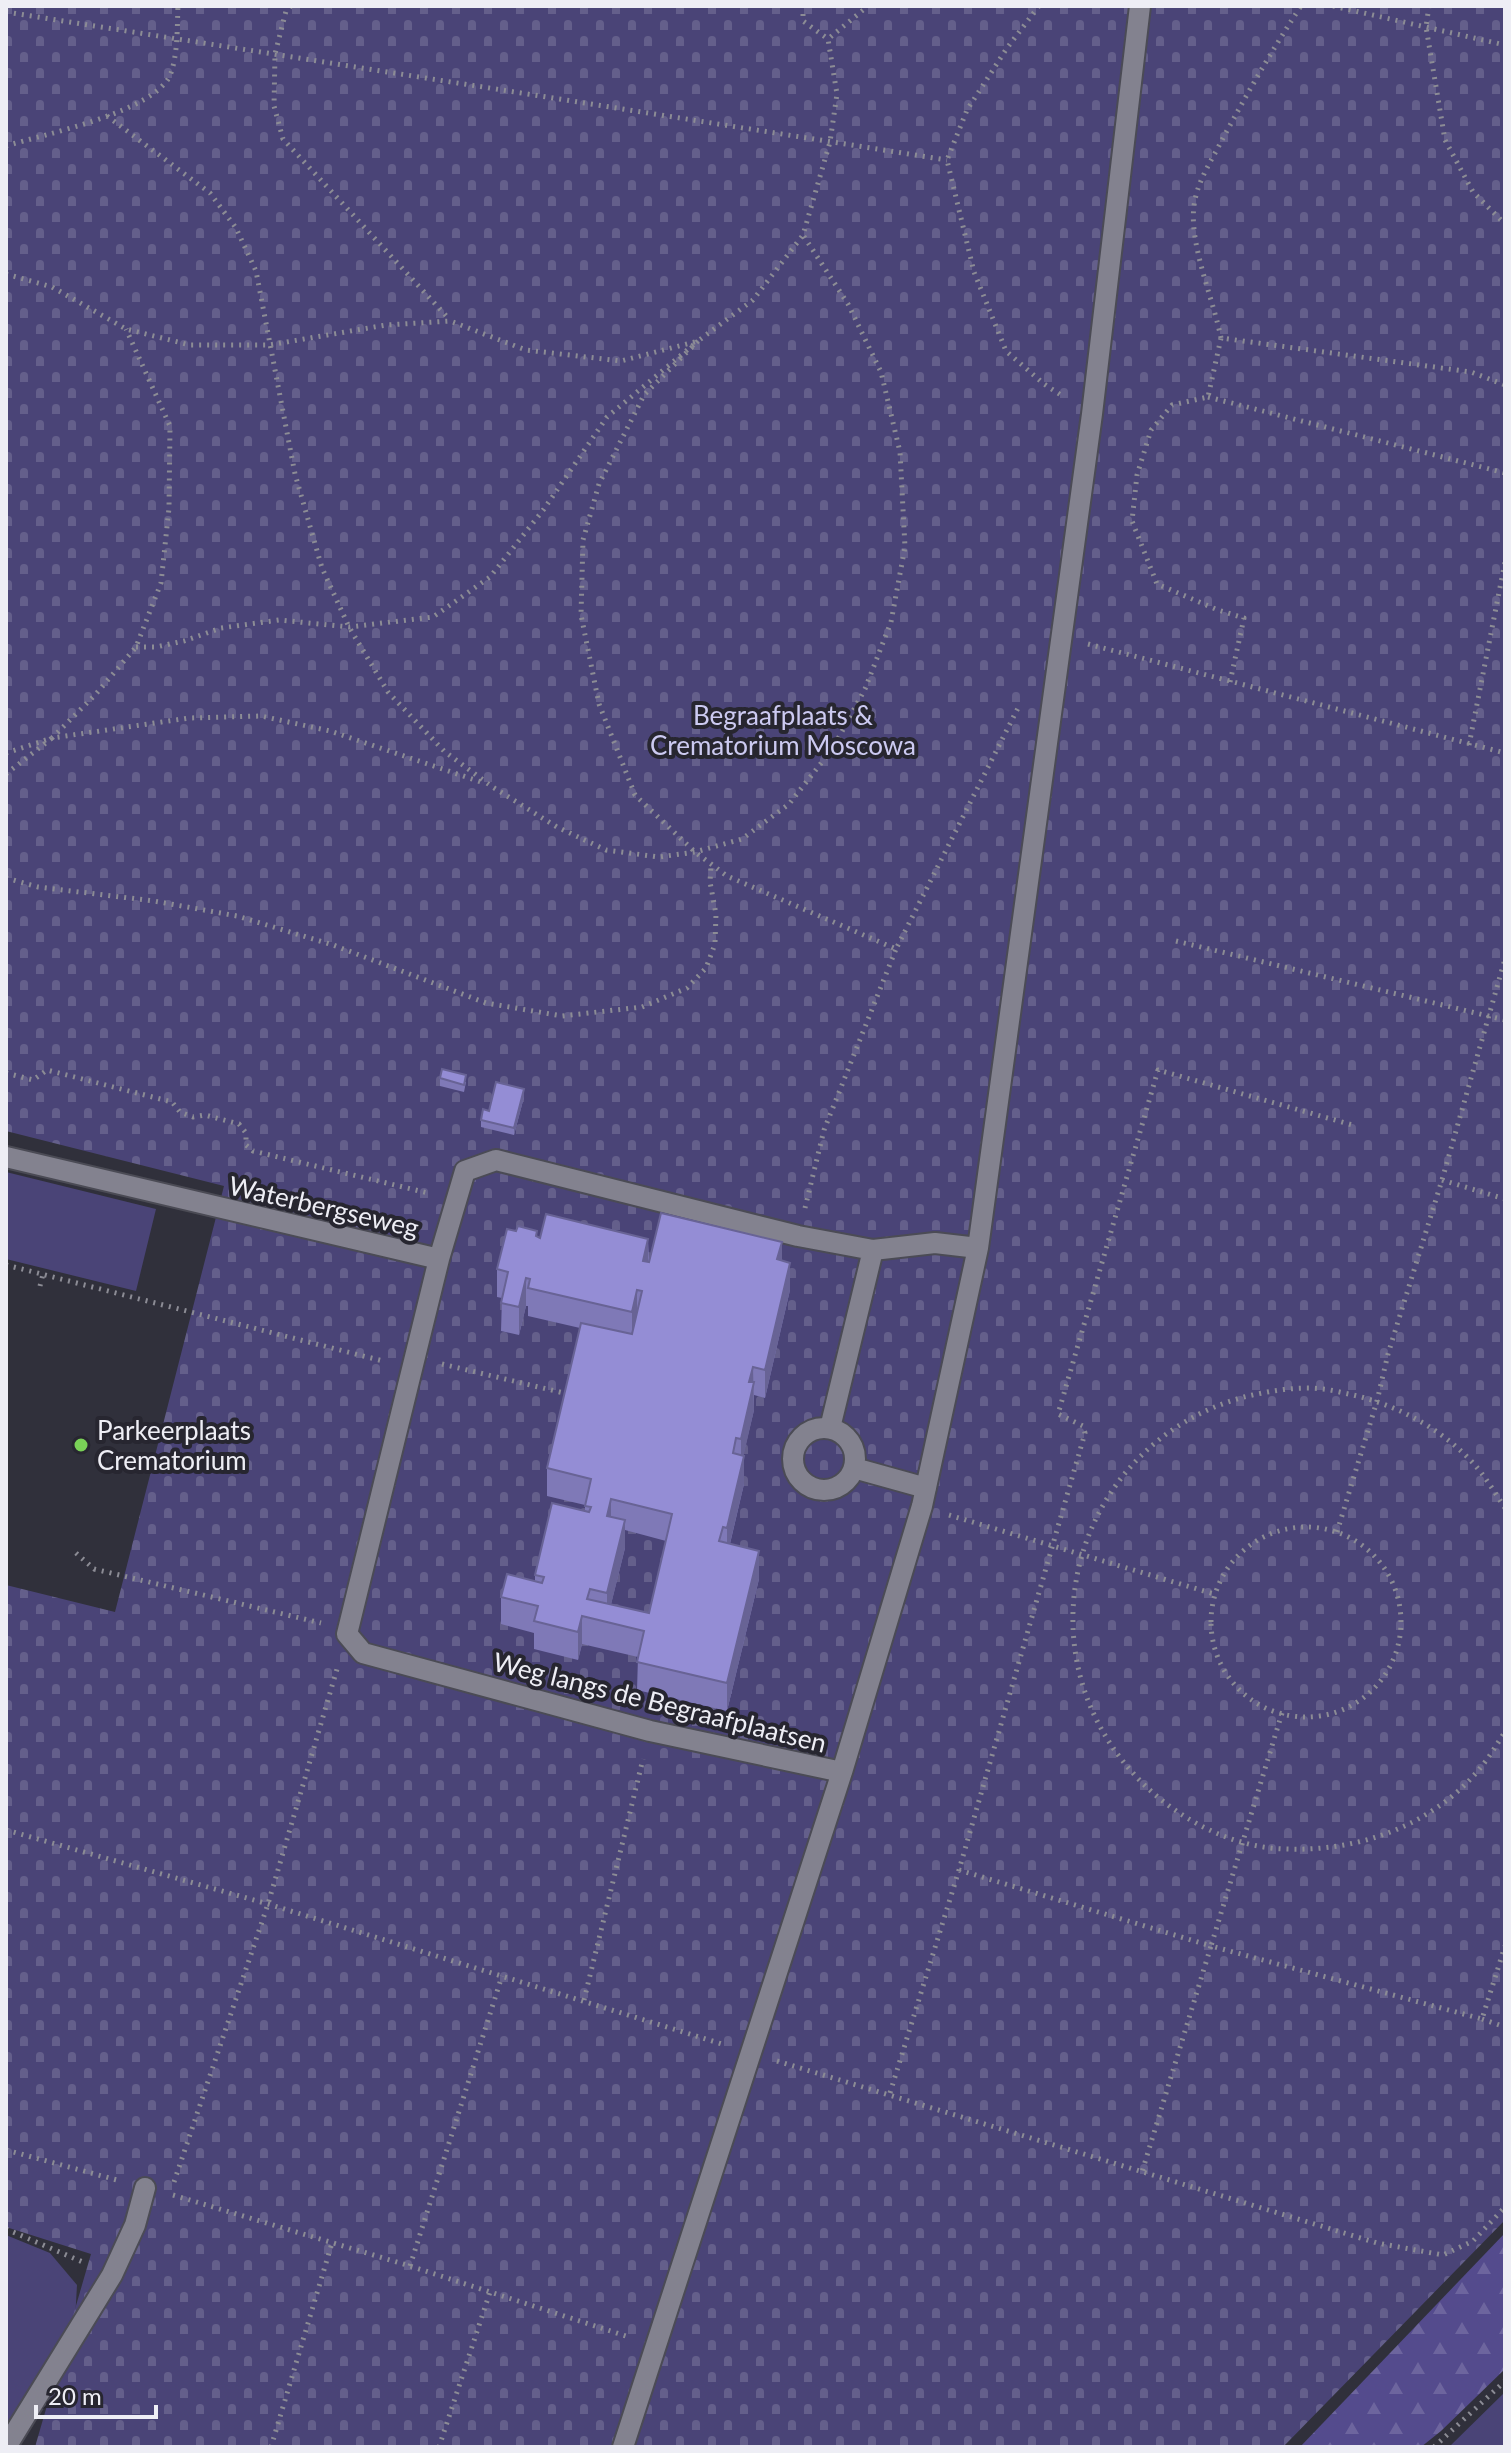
<svg xmlns="http://www.w3.org/2000/svg" width="1511" height="2453" font-family="Lato,sans-serif">
<style>
.green{fill:#4a4477}
.forest{fill:url(#forest-firs)}
.cemetery{fill:url(#cemetery-stones)}
.lines{fill:none;stroke-linecap:round;stroke-linejoin:round}
.minor-casing{stroke:#4b4b55;stroke-width:24}
.path{stroke:#8c8c95;stroke-width:5;stroke-dasharray:2 6;stroke-linecap:butt}
.minor{stroke:#83828f;stroke-width:20}
.wall{fill:#7f79b7;fill-rule:evenodd}
.shaded-wall{fill:#686395}
.building{fill:#948dd5;stroke:#686395;stroke-width:2;fill-rule:evenodd}
.poi-dot{fill:#79d157;stroke:#272630;stroke-width:3}
.labels{text-anchor:middle;dominant-baseline:central;stroke-width:8;stroke-linejoin:round;paint-order:stroke}
.park-label{font-size:26px;fill:#cccaf1;stroke:#272630}
.street-label{font-size:26px;fill:#eeeef5;stroke:#272630}
.poi-label{font-size:26px;fill:#eeeef5;stroke:#272630;text-anchor:start}
</style>
<defs>
<pattern id="forest-firs" width="22" height="20" patternUnits="userSpaceOnUse" patternTransform="scale(2)"><rect width="22" height="20" fill="#544b8d"/><path d="M5 1l3.5 6h-7zM16 11l3.5 6h-7z" fill="#6d659e"/></pattern>
<pattern id="cemetery-stones" width="16" height="16" patternUnits="userSpaceOnUse" patternTransform="scale(2)"><rect width="16" height="16" fill="#4a4477"/><path d="M2 7V4a2 2 0 0 1 4 0v3zM10 15v-3a2 2 0 0 1 4 0v3z" fill="#645f8b"/></pattern>
</defs>
<rect width="100%" height="100%" fill="#30303b"/>
<path class="green" d="M6,1172L156,1209L136,1291L6,1259Z
M6,2235L50,2253L77,2285L75,2321L6,2429Z
M1505,2392V2447H1449Z"/>
<path class="forest" d="M1505,2233V2369L1441,2431L1421,2447H1300Z"/>
<path class="cemetery" d="M6,6H1505V2220L1283,2447H35L91,2254L6,2227V1585L115,1612L224,1186L6,1131Z"/>
<g class="lines">
<defs>
<path id="minor" d="M6,1157L439,1259L465,1171L496,1160L798,1236L873,1250L935,1243L978,1248
M439,1259L347,1634L363,1653L650,1731L842,1772L623,2447
M793 1459a31 31 0 1 1 62 0a31 31 0 1 1-62 0Z
M830,1428L873,1250
M854,1468L926,1488
M842,1772L922,1506L978,1248L1092,414L1140,6
M6,2447L112,2275L135,2225L145,2188"/>
</defs>
<use href="#minor" class="minor-casing"/>
<path class="path" d="M291,6L286,11L275,54L274,106L283,139L450,320
M803,6V21L828,39
M1039,6L1007,48L967,110L947,160L974,272L1006,351L1044,384L1064,397
M1333,6L1505,45
M1429,6L1426,27L1445,140L1473,192L1505,224
M6,12L947,160
M107,116L210,193L236,228L256,271L295,474L322,568L349,627L388,692L444,751L491,786L557,827L606,850L659,857L695,852L742,839L789,804L833,748L865,689L891,622L905,547L900,452L881,372L848,304L803,235L830,142L837,94L828,39L868,6
M6,146C44,134 157,112 171,73C178,52 177,28 178,6
M6,274L52,287L126,329L190,345H269L386,325L450,321L526,350L621,361L698,341L753,300L803,235
M1221,338C1213,298 1189,244 1194,206C1197,181 1212,160 1223,138C1248,92 1272,50 1301,6
M1208,397L1505,473
M1088,644L1505,753
M136,647H156L184,641L221,628L279,620L349,627L433,617L490,577L544,509L607,417L698,341L644,395L599,484L583,540L581,615L599,704L635,795L695,852L727,876L896,949L1020,704
M1230,682L1244,618L1218,610L1157,584L1132,521L1137,475L1151,430L1172,405L1208,397L1221,338L1471,372L1505,385
M1469,745L1505,562
M6,753L52,738L95,695L136,647L161,583L169,508L170,426L126,329
M6,774L52,738L189,718L261,716L330,731L484,783
M6,878L38,887L154,901L237,916L333,945L486,1003L562,1016L642,1007L687,988L706,968L715,944L716,914L710,882L711,865
M1176,941L1505,1020
M6,1073L33,1080L47,1070L172,1102L180,1112L193,1117L205,1115L239,1124L246,1133V1145L253,1151L428,1193
M1442,1180L1505,1199
M805,1208L824,1130L896,949
M6,1265L383,1361
M40,1286L43,1274
M442,1364L568,1394
M1505,1508C1495,1493 1485,1476 1473,1463C1442,1429 1397,1405 1353,1395C1343,1393 1333,1390 1323,1389C1297,1386 1269,1391 1244,1397C1078,1442 1017,1643 1132,1772C1169,1814 1228,1848 1286,1849C1360,1852 1438,1824 1485,1762C1492,1753 1498,1742 1505,1732
M949,1515L1214,1594
M1211 1622a95 95 0 1 1 190 0a95 95 0 1 1-190 0Z
M1337,1532L1377,1401L1388,1354L1442,1180L1505,959
M76,1553L94,1569L321,1623
M1282,1713L1211,1946L1482,2019L1505,1946
M6,1830L268,1904L722,2044
M959,1870L1211,1946L1142,2172
M584,2000L643,1759
M1482,2019L1505,2027
M777,2061L1377,2243L1443,2255L1473,2241L1505,2207
M890,2093L959,1870L1085,1433L1083,1426L1058,1414L1158,1070L1356,1126
M6,2150L117,2180
M174,2182L268,1904L337,1669
M173,2195L410,2266L629,2337
M6,2229L85,2263
M410,2266L502,1976
M271,2447L332,2243
M439,2447L490,2292
M1434,2447L1505,2381"/>
<use href="#minor" class="minor"/>
</g>
<path class="wall" d="M440,1078L466,1082L464,1092L440,1086Z
M524,1097L514,1135L481,1127V1120L489,1111Z
M516,1231L540,1238L648,1239L649,1262L782,1260L790,1290L765,1398L754,1395V1410L743,1456L744,1484L730,1544L759,1579L727,1711L637,1690L638,1657L582,1644L578,1660L534,1649V1633L501,1624V1597L535,1581V1575L585,1511V1505L547,1496V1468L580,1328L528,1316V1306H526L519,1335L501,1331L502,1298L497,1297V1269ZM625,1530L666,1541L649,1613L611,1604L625,1548Z"/>
<path class="shaded-wall" d="M524,1089V1097L514,1135V1128Z
M648,1239V1267L643,1261Z
M782,1242V1270L777,1259Z
M790,1263V1290L765,1398V1370Z
M526,1278V1306L519,1335V1307Z
M637,1290V1318L632,1340V1312Z
M753,1367L754,1410L741,1467V1439L749,1382Z
M744,1456V1484L727,1556V1528Z
M611,1499V1527L607,1516Z
M625,1520V1548L607,1621V1593Z
M759,1551V1579L727,1711V1683Z
M582,1616V1644L578,1660V1632Z"/>
<path class="building" d="M442,1069L466,1075L464,1085L440,1078Z
M496,1082L524,1089L514,1128L481,1120L483,1109L489,1111Z
M661,1213L782,1242L777,1259L790,1263L765,1370L753,1367L749,1382H754L741,1439L736,1438L733,1453L744,1456L727,1528L723,1527L719,1541L759,1551L727,1683L637,1662L644,1631L582,1616L578,1632L534,1621L538,1606L501,1597L507,1574L542,1583L544,1577L535,1575L552,1503L589,1512L591,1507L585,1506L591,1479L547,1468L581,1323L632,1334L642,1291L637,1290L632,1312L528,1288L530,1279L526,1278L519,1307L501,1303L508,1272L497,1269L507,1229L516,1231L518,1226L537,1231L536,1236L540,1238L546,1214L648,1239L643,1261L649,1262ZM611,1499L672,1514L649,1613L587,1599L590,1589L607,1593L625,1520L607,1516Z"/>
<circle class="poi-dot" cx="81" cy="1445" r="8"/>
<g class="labels">
<g class="park-label">
<text x="783" y="715">Begraafplaats &amp;<tspan x="783" dy="30">Crematorium Moscowa</tspan></text>
</g>
<g class="street-label">
<text transform="translate(324 1206) rotate(13)">Waterbergseweg</text>
<text transform="translate(660 1702) rotate(14)">Weg langs de Begraafplaatsen</text>
</g>
<g class="poi-label">
<text x="97" y="1430">Parkeerplaats<tspan x="97" dy="30">Crematorium</tspan></text>
</g>
</g>
<rect width="1511" height="2453" fill="none" stroke="#eeeef5" stroke-width="16"/>
<path d="M36 2405v12h120v-12" fill="none" stroke="#eeeef5" stroke-width="4"/>
<text x="48" y="2405" font-size="24" fill="#eeeef5" stroke="#272630" stroke-width="6" paint-order="stroke">20 m</text>
</svg>
